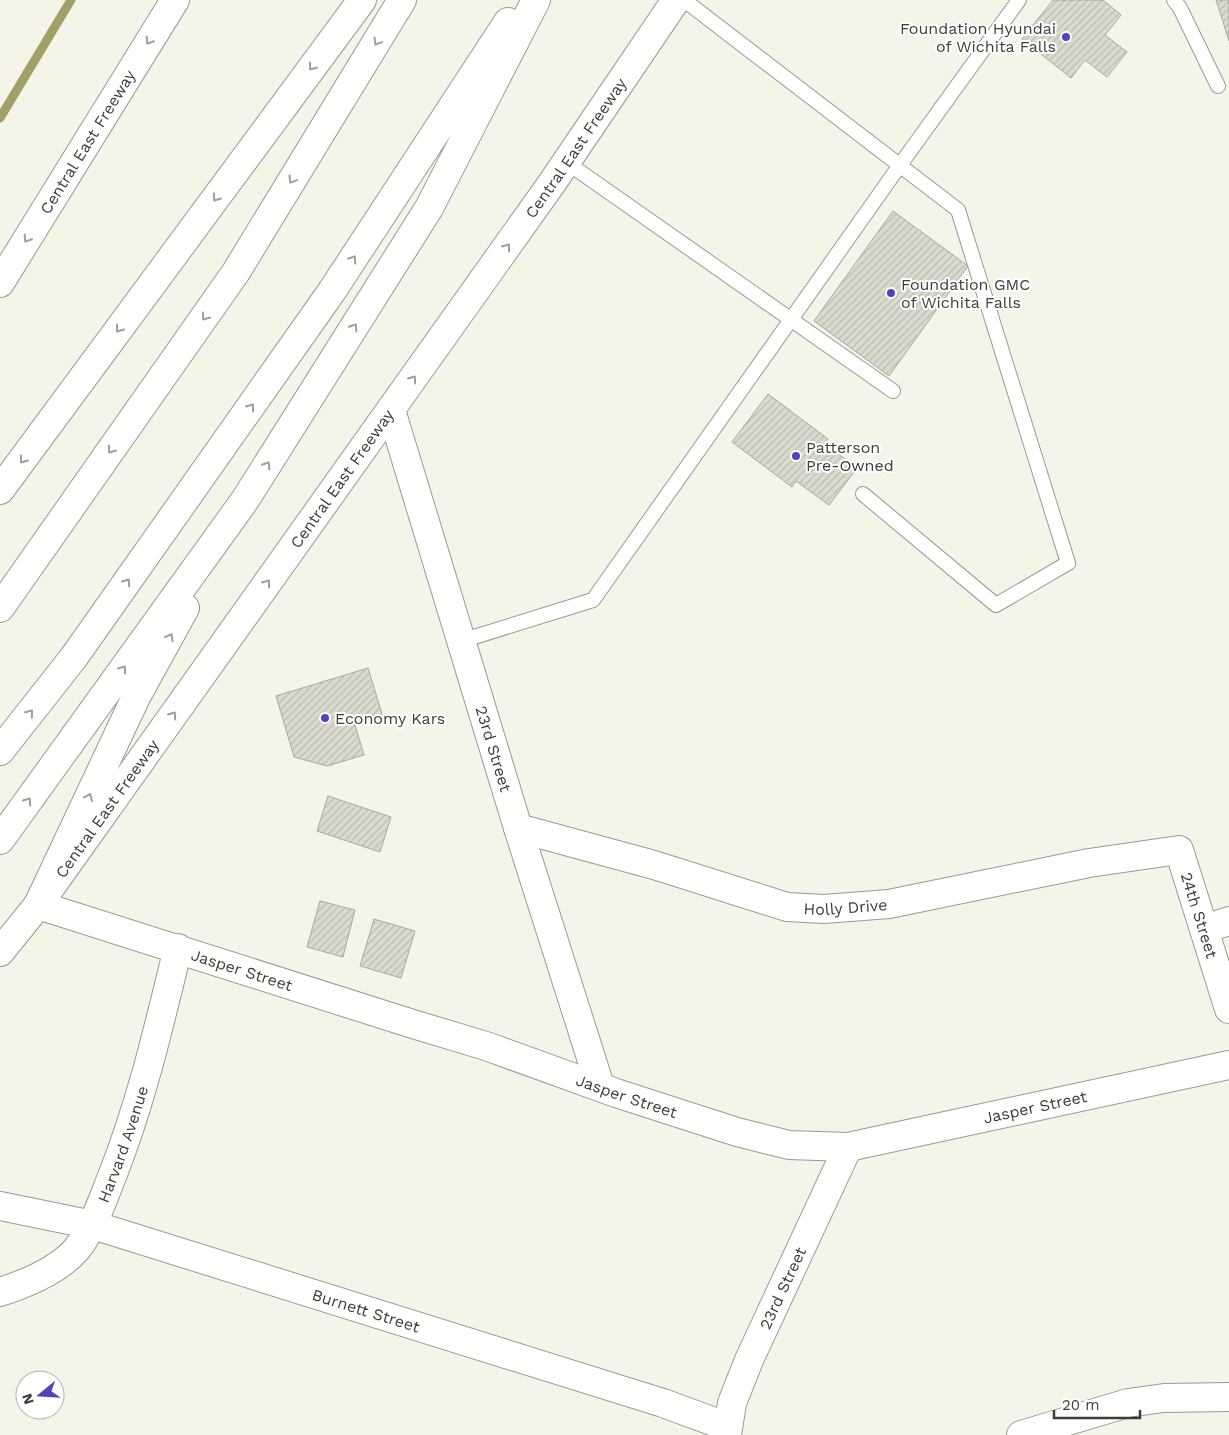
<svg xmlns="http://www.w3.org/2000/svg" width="1229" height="1435" font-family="'Work Sans',sans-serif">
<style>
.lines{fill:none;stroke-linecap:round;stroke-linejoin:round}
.stream{stroke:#a39f69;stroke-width:9}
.building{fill:url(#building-hatch);stroke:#aaa99f}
.service-casing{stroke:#9b9a90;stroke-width:16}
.minor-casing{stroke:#9b9a90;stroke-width:30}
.secondary-casing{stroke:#9b9a90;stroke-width:30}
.motorway-casing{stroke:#9b9a90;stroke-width:30}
.service{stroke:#fff;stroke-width:14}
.minor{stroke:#fff;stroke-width:28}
.secondary{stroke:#fff;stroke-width:28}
.motorway{stroke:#fff;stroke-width:28}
.oneway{stroke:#9e9e9c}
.poi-dot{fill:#4c45bc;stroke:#fff;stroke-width:2}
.labels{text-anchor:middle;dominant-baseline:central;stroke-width:4;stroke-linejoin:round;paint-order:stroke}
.poi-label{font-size:16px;fill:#3d3d38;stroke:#fff;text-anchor:start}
.street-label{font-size:16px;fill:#3d3d38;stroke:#fff}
</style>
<defs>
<pattern id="building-hatch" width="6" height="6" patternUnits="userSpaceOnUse" patternTransform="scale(1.25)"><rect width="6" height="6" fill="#dbdacf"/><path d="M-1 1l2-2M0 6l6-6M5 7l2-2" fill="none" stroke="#bdbcb2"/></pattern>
</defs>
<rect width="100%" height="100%" fill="#f5f4e9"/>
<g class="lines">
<path class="stream" d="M0,118L71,0"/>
</g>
<path class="building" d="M1053,0H1103L1121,15L1105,35L1127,52L1107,77L1085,60L1071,78L1022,39Z
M1216,0H1229V41Z
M893,211L968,266L889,376L814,321Z
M768,394L828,439L825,444L857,468L829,505L796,481L792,487L732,442Z
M368,668L382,714L354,722L364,755L327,766L294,757L276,696Z
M328,796L391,817L380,852L317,831Z
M320,901L355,910L343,957L307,947Z
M374,919L415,931L401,978L360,966Z"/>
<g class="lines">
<defs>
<path id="service" d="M684,0L958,210L1068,563L996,605L863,494
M1174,0L1180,8L1218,86
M566,162L893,391
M461,641L593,600L900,165L1019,0"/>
<g id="minor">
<path id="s1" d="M391,410L518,828L600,1086"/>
<path id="s2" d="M518,828L654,865L787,907L824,909L889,904L1089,863L1179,850L1229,1009"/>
<path id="s3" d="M38,905L416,1025L486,1046L616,1093L737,1132L789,1145L848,1147L1229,1065"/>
<path d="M1204,929L1229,921"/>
<path id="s4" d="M0,1206L93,1225L663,1403L728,1427"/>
<path id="s5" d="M0,1292C25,1284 58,1270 76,1250C93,1229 101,1204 111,1179C141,1104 159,1026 178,948"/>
<path id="s6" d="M727,1435L732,1403L749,1360L848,1147"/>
<path d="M1021,1435L1128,1403L1164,1398L1229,1397"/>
</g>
<g id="secondary">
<path id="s7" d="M0,283L175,0"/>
<path id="s8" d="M0,952L38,905L552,183L676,0"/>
</g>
<path id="motorway" d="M0,490L362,0
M0,608L236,272L402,0
M0,751L74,657L332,291L508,22
M0,840L245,500L429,208L536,0
M38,905L136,697L185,608"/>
</defs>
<use href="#service" class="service-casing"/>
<use href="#minor" class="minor-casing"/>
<use href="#secondary" class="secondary-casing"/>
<use href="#motorway" class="motorway-casing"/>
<use href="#service" class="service"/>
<use href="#minor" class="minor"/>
<use href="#secondary" class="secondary"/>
<use href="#motorway" class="motorway"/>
</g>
<defs><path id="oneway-chevron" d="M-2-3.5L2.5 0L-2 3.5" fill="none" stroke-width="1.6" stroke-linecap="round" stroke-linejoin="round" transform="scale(1.25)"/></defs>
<g class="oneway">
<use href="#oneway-chevron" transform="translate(149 41) rotate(122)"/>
<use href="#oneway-chevron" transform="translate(377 42) rotate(121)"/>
<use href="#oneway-chevron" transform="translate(312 67) rotate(126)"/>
<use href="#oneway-chevron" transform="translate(292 180) rotate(121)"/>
<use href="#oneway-chevron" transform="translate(216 198) rotate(126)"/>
<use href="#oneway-chevron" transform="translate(27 239) rotate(122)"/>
<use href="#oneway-chevron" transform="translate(507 247) rotate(-55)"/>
<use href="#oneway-chevron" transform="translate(353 259) rotate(-57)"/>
<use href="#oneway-chevron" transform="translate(205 317) rotate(125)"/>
<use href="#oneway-chevron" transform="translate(354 327) rotate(-58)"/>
<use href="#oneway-chevron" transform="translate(119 329) rotate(126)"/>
<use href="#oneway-chevron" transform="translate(413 379) rotate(-55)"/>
<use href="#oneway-chevron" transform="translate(251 407) rotate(-55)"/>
<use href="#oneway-chevron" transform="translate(111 450) rotate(125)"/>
<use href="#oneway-chevron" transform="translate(23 460) rotate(126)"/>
<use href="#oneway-chevron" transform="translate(267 465) rotate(-58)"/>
<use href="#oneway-chevron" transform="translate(127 582) rotate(-55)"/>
<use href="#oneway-chevron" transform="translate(267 583) rotate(-55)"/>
<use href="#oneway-chevron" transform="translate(170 637) rotate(-61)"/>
<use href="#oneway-chevron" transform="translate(123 669) rotate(-54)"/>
<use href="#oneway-chevron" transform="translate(30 713) rotate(-52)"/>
<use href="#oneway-chevron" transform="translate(173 715) rotate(-55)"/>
<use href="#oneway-chevron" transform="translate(89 797) rotate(-65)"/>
<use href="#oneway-chevron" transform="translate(28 801) rotate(-54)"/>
</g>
<g class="poi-dot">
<circle cx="1066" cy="37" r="5"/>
<circle cx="891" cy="293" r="5"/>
<circle cx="796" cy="456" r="5"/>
<circle cx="325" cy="718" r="5"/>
</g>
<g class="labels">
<g class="poi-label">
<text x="1056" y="28" text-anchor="end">Foundation Hyundai<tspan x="1056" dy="18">of Wichita Falls</tspan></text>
<text x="901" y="284">Foundation GMC<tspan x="901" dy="18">of Wichita Falls</tspan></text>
<text x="806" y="447">Patterson<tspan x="806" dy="18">Pre-Owned</tspan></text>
<text x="335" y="718">Economy Kars</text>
</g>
<g class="street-label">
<text stroke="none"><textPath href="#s7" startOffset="166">Central East Freeway</textPath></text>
<text stroke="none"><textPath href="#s8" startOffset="989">Central East Freeway</textPath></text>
<text stroke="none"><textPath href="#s8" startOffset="584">Central East Freeway</textPath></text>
<text stroke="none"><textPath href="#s1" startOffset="354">23rd Street</textPath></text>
<text stroke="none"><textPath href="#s8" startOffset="179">Central East Freeway</textPath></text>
<text stroke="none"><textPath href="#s2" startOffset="339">Holly Drive</textPath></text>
<text stroke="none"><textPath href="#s2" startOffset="746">24th Street</textPath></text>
<text stroke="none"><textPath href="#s3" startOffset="214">Jasper Street</textPath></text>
<text stroke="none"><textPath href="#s3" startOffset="619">Jasper Street</textPath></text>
<text stroke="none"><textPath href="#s3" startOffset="1039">Jasper Street</textPath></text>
<text stroke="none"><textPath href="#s5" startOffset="204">Harvard Avenue</textPath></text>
<text stroke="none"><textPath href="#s6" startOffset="158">23rd Street</textPath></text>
<text stroke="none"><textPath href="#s4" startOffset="381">Burnett Street</textPath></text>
</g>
</g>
<g transform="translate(40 1395) rotate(252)"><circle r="24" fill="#ffffff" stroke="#b1b1af"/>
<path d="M0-4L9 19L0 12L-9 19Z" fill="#4c45bc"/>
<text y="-8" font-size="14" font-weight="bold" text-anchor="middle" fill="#3d3d38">N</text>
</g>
<path d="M1054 1410v8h86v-8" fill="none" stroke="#3d3d38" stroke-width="2.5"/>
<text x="1062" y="1410" font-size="15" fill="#3d3d38" stroke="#ffffff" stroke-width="4" paint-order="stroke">20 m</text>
</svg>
